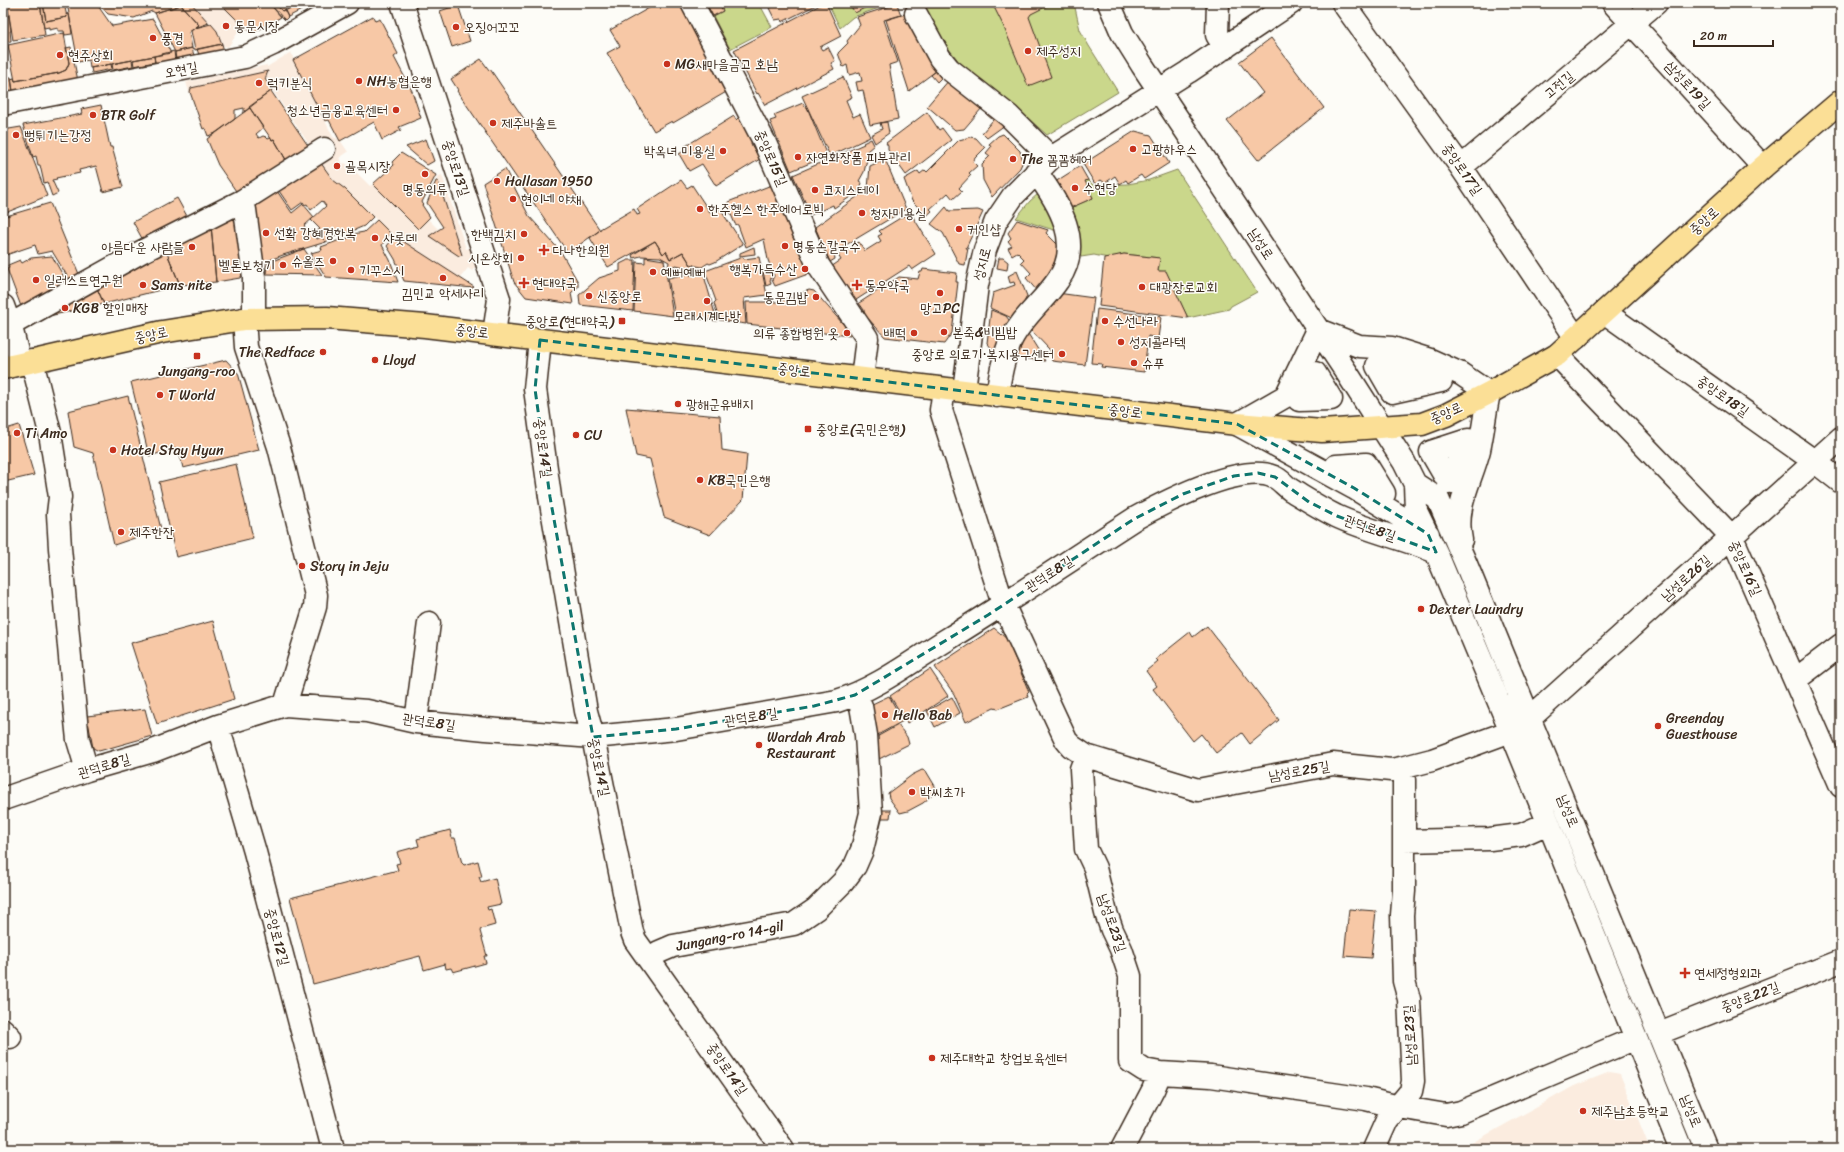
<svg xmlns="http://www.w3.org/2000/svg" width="1844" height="1152" font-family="Sriracha,'Poor Story',sans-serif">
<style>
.built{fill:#fbecdf}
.green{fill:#cad78b;stroke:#828054}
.building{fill:#f7c8a6;stroke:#3b2a1e}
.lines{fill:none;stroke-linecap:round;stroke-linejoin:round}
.minor-casing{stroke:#3b2a1e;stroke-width:25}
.major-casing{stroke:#3b2a1e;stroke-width:25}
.minor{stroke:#fdfcf7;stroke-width:22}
.major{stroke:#fbdf96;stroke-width:22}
.marked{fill:none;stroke:#0f766e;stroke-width:3;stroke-dasharray:8 5;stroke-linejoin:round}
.poi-dot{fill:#c8321e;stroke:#fdfcf7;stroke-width:1.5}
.labels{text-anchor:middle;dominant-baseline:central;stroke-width:3;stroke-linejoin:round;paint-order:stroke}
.poi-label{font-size:14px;fill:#3b2a1e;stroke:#fdfcf7;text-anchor:start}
.street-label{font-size:14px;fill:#3b2a1e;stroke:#fdfcf7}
</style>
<rect width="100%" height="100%" fill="#fdfcf7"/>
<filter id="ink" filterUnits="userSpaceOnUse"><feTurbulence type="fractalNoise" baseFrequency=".025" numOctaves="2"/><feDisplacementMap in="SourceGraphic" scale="8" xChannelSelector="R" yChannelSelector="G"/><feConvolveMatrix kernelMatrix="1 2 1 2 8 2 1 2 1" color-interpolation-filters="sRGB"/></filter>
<g filter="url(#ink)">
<path class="built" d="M191,3H220L241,24L237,34L228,47L223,46L217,31Z
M291,52L293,57V60L318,108L309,113L311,116L320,111L333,137L340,140L348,152L339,158L343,164L345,163L352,168L370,186L373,184L417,229L428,219L439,230L429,236L459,256L462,255L437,177L442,175L466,249L470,248L477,265L472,271L468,268L460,278L390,233L345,189L333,180L265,79L268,71L191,88L190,92H189L186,82L267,65V67Z
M1610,1072L1620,1074L1650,1149H1461L1574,1086Z"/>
<path class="green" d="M719,3H759L772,27L730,49L713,16L723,11Z
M828,3H893L853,17L840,28Z
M922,3H1074L1080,30L1089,46L1118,92L1047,135L1011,103L960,63L942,40Z
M1177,170L1257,292L1231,306L1229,309L1188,318L1166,272L1158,271L1160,258L1124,254L1108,258L1094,255L1081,257L1068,209L1093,198L1085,181L1088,180L1093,185L1128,184L1149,180Z
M1038,194H1042L1060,232L1016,218L1030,201Z"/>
<path class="building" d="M3,3H7L11,31H10L11,41L5,42Z
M7,3H40L45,35L13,40Z
M40,3H43L46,21L67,17L66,14H69L72,34L65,35L64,31H58V28L49,30V27L44,28Z
M43,3H64L67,17L46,21Z
M67,3H96L112,26L153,19L171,53L90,68L89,60L78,62Z
M98,3H179L181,5L155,13L152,11L134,18L108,14Z
M179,3H191L209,23L195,28L199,25Z
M220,3H269L281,17L255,32L240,27L241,24Z
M269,3H275L282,11L284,9L288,17L285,20Z
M275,3H300L282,11Z
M300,3H315L288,17L285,11Z
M658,3H679L728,91L673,123L672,121L654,131L607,53L620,46L610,30Z
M706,3H719L723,11L713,16Z
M770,3H820L782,22L781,19L775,20L769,8L772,7Z
M824,3H826L841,36L820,47L822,50L828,47L835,61L831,63L834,69L765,105L758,93L757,94L734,50Z
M849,3H874L855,13Z
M992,3H1053L1031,14L1029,17L1051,77L1028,86L1003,25Z
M897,4L901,15L884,20L898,62L889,65L898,119L870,125L863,90L858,91L856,82L862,81L860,72L849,75L847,65L843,67L838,53L848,43L847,41L860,25L857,17Z
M181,5L199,25L189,32L192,48L175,52L155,13Z
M458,5L470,41L452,47L440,11Z
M905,14L936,71L909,91L886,20Z
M373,16L375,21L380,19L398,54L394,57L412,91L421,118L399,127L401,130L382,140L374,122L340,141L329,120L325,121L293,60Z
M211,24L217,31L222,44L195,50L191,31L195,28Z
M64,33L69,63L66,70L59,73L15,81L8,45Z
M1271,38L1324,108L1258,160L1227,121L1263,93L1239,62Z
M222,44L224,51L199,55L197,49Z
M71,47L78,81L13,93L11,79L14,78L15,81L59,73L66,70L69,63L66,48Z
M192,48L194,56L176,60L175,52Z
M3,50L9,82L3,83Z
M174,51L175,59L155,63L154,56Z
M154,56L155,62L134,66L133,60Z
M481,59L489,70L490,69L600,230L568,253L457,91L458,90L451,79Z
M132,60L133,66L113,70L112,64Z
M111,64L112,69L92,73L91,68Z
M268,71L265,79L272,90L244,112V108L235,110V119L216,133L208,136L205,128L203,129L190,92L191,88Z
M936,71L941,78L937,82L931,75Z
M8,77H11L13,91L3,93V83L9,82Z
M843,77L852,97L846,100L853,117L860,114L870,137L830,156L802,96Z
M949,80L982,108L964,129L955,130L927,106Z
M271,91L313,153L289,165L274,139L272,140L249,107Z
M803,103L805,107H807L827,156L791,171L770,121L776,119L774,115Z
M101,105L110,147H112L123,187L103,192L96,166L79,170L80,173L56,178L57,179L52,180L58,193L52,196L47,182L44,183L40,165H38L36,156L33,157L23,125L82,114L81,109Z
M250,108L263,128L256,134L259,138L263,136L266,137L268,139L270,138L272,140L274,139L289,165L238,194L218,165L207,139Z
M990,110L1005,125L987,138L982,133L993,120L986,114Z
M927,112L939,130L942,128L951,140L906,175L888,150V146L886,143Z
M734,116L736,120L739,117L752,139L751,144L760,159L716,186L702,164L689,171L679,154L686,150L684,147Z
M887,122L889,133L875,143L871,135L882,129L880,123Z
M21,127L47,196L5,213H3V130Z
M1135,131L1151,135L1169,163L1144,179L1141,175L1128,183L1126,180L1120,184L1115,176L1105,183L1101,180L1095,184L1083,164Z
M1003,134L1020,151L1023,161L1020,168L992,197L983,180L982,164L990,156L986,153L991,147L989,144L998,136Z
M970,137L976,138L985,148L975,158L973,162L977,166L969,173L971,175L959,188L962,191L953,199L948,193L930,209L932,211L924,218L918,211L920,209L912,201L904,179L918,171L920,174L925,170L927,172L959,140Z
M426,139L434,161L427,165L406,147Z
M871,139L874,145L867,151L868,155L864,172L859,181L862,183L859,191L834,208L833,205L811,215L793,175L864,144L863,143Z
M401,153L436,175L422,202L423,204L422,205L430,217L418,229L373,184L394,165L392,162Z
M318,159L333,180L345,189L373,217L364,226L343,235L340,232L326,242L316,232L320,229L311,220L326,206L322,201L311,210L307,204L305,205L303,202L292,210L277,188Z
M885,159L906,209L834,252L835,259L830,262L815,227L868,189L870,166Z
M1080,166L1088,180L1085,181L1093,198L1068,209L1055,182Z
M505,169L529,216L561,252L578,282V287L571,293L573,304L526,297L514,282L483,183Z
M681,180L687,188L692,185L711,214L720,209L743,244L715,262L710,264L708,263L702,267L691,265L683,252L670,259L666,251L663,254L655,241L608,267L590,238L600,230V229L634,209L637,215L640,214L637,209Z
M436,181H438L462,255L459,256L429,236L443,227L427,203Z
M774,184L811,273L775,286L772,280L774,276L768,260L764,239L746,247L738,225L735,224L727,205L728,202Z
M277,191L292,213L303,204L314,217L304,226L309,232L313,231L317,239L321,237L326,242L283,255L264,262H262L254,204Z
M177,198L188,218L144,242L133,222Z
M50,203L81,279L72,284L52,251L38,254L35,245L3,256V217Z
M946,207L949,211L978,210L983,212L966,248H968L965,265L959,264L943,233L931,224Z
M910,212L936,254L912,270L909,266L853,302L831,267L841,260L838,255L859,242L865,251L881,241L878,236L882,234L879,231Z
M238,215L247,268L240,278L216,282L211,225Z
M377,220L390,233L382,245L390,260L398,282L326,277L311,253L322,250L321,247L340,240L353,237V234L364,232Z
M1017,220L1048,230L1046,233L1060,247L1059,271L1038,292L1026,278L1031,273L1021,262L1024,259L1017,252L1012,255L1008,248L1012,246L1008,241L1011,238L1008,233Z
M211,225L216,282L180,285L165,248Z
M395,236L474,287L473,288L404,281L395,259L387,246Z
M655,241L663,254L666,251L670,259L683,252L691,265H694L693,269L676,265L668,268L669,262L660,257L641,256L633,258L632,255Z
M754,247L755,254L740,256V253Z
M165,248L180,285L104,304L96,286Z
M304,249L322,275L266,274L267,263Z
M1124,254L1160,258L1158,271H1166L1188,318L1099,306L1104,258Z
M52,256L69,286L22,309L7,269L9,268L8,265L20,260L22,263L31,258Z
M645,257L664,260L673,316L634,311L636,262L645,263Z
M743,257L744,259L759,257L767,295L744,298L746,324L719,320L714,303L716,301L705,271Z
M999,258H1003L1008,262L1007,270L997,268Z
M628,260H635L633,311L580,305L579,295L599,278L620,271V264Z
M769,269L772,276L770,280L771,284L766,286L763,271Z
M923,269L957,273L956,282H958L952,333L944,344L885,337L864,314V310L859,303L899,277L918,279L920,272H922Z
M1017,271L1027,296L1016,320L990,308L993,293L1015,285L1014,282L1010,283L1008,276Z
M703,272L717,321L675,316L668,278L690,273L691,276Z
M96,286L104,304L49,316L48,313Z
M809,290L814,291L851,333L850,336L747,324L746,302H778Z
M1057,293L1094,298L1085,365L1052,361L1049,349L1029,328Z
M1097,309L1161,317L1158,338L1148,336L1144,372L1101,367L1102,364L1091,363Z
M991,310L1006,316L1012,324L996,353L987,343Z
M1027,332L1045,361L1012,357Z
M226,360L238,373L259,450L183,468L178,448L149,456L131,382Z
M128,396L161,529L114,545L93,453L74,447L68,411Z
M626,408L720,416L722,450L747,454L743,500L710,535L664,517L650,459L636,456Z
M19,425L34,475L4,482L3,430Z
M236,464L253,538L176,557L159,482Z
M213,621L234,699L157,724L131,643Z
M1207,626L1279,720L1250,744L1242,733L1216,753L1201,734L1193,741L1153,689L1157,686L1146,671L1158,661L1156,659L1190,632L1193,637Z
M994,628L1007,639L1029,692L1027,694L1028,697L998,709L994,708L966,722L954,694L935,667Z
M930,669L948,696L907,723L890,696Z
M889,696L903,721L874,737L868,706Z
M952,697L960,713L935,727L927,711Z
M145,709L152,736L99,751L93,748L87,716Z
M898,725L907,737L909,744L879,759L873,739Z
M922,770L926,771L935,786L936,792L923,803L908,811L900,813L889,798L888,793L912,775Z
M880,810H891L890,818H880Z
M450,830L452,838H455L462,863L464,865L478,861L482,877H479L481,882L495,878L501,904L487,907L488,910L491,909L495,925L481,929L480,931L487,956H484L486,963L453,972L451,968L446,969L445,964L424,970L420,956L313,984L290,898L398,870L396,864L400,863L397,852L419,846L417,839Z
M1349,909L1376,911L1371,958L1344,956Z"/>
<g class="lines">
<defs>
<path id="minor" d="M402,3L499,299L494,334
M692,3L764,141L818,265L867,338L862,379
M1109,3L1122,33L1142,65L1347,373L1404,462L1415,484L1416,511L1436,552L1511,731L1681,1149
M1218,3L1217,35L1225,48
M1343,3L1461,167L1576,338
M1613,3L1763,167
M916,14L940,58L949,69L1009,116L1051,158
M3,104L245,57L273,44L347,3
M1461,167L1656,3
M242,201L245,210L254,277V319
M3,306L12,331L20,364
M1604,312L1814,461L1841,482
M244,319L246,347L279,447L316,595L315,607L285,705
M10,325L141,252L242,201L324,149
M540,340L535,389L550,497L586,711L593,737L632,932L635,940L783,1149
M1557,355L1732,537L1841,786
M32,361L50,433L60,497L58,514L60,548L74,701L78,740L87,770
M1377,366L1441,381L1392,392Z
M1315,373L1331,399L1299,400Z
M944,389L941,410L1003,604L1066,740L1071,746L1086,756L1198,790L1333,764L1391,770L1401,768L1432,760L1511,731
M964,391L977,285L985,250L996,221L1013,196L1051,158L1188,72L1291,3
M997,396C1000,376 1003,358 1011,340C1023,316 1044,301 1058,280C1084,244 1059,203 1036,172
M1237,424L1286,396L1318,330L1359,346L1392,348L1430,360L1461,374L1489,393C1485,412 1483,432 1479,450C1471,482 1454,506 1461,540
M1237,424L1354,488L1428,534
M1468,440L1449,483L1431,452Z
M1366,464L1384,493V494L1336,466Z
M1415,484L1438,499L1466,564L1706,1149
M1795,680L1841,645
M1530,718L1841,438
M416,722L429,623
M218,726L255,852L333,1149
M1086,756L1081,769L1086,849L1095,868L1106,913L1112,930L1121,949L1130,976V1061L1144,1070L1160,1073
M3,799L87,770L153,751L218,726L285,705L367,711L416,722L486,729L593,737L676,729L837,701C878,688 912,661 948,639C1011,600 1072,559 1134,519C1165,502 1241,462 1274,477C1280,479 1285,486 1291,490C1306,499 1320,508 1336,516C1368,531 1403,538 1436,552
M1404,841L1490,839L1521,835L1548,823
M649,959L659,952L673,946L794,924L816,909L843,882L855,866L862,850L871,813L866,735L861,706L855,695
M3,1030L10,1037
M1659,1033L1841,961
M1122,1149L1153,1090L1160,1073L1211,1076L1366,1099L1399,1107L1446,1115L1461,1112L1636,1038
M1374,1149L1387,1120L1411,1091L1413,1081L1409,999L1404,981L1402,915L1404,891V780L1401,768"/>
<path id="major" d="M3,368L162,332L244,319L327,318L425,326L1237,424L1322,431L1422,424L1446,415L1489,393L1557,355L1763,167L1841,101"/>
</defs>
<use href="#minor" class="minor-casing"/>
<use href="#major" class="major-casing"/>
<use href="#minor" class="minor"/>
<use href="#major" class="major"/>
</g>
</g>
<path class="marked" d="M540,340L1237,424L1354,488L1428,534L1436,552L1337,516L1309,502L1275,477L1258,473L1234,476L1183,494L1134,519L988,615L855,695L814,706L676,729L593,737L550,497L535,389Z"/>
<g class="poi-dot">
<circle cx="226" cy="26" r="4"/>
<circle cx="456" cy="27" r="4"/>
<circle cx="153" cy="38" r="4"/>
<circle cx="1028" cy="51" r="4"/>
<circle cx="60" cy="55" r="4"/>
<circle cx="667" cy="64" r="4"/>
<circle cx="359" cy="81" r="4"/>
<circle cx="259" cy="83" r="4"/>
<circle cx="396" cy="110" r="4"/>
<circle cx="93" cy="115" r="4"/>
<circle cx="493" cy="123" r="4"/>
<circle cx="16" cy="135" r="4"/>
<circle cx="1133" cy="149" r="4"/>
<circle cx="723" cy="151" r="4"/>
<circle cx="798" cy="157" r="4"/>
<circle cx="1013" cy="159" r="4"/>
<circle cx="337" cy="166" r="4"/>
<circle cx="425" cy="174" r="4"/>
<circle cx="497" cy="181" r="4"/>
<circle cx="1075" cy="188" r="4"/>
<circle cx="815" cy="190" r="4"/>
<circle cx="513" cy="199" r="4"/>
<circle cx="700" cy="209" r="4"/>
<circle cx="862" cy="213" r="4"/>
<circle cx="959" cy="229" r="4"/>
<circle cx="266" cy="233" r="4"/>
<circle cx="524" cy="234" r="4"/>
<circle cx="375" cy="238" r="4"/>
<circle cx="785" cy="246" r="4"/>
<circle cx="192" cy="247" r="4"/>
<path d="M542 244h4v4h4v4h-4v4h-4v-4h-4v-4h4z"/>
<circle cx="521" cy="258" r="4"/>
<circle cx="333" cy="261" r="4"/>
<circle cx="283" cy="265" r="4"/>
<circle cx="805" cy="269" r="4"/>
<circle cx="351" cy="270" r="4"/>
<circle cx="653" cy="272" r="4"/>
<circle cx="443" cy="278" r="4"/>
<circle cx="36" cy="280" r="4"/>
<path d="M522 277h4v4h4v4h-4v4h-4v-4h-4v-4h4z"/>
<circle cx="143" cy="285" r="4"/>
<path d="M855 279h4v4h4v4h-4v4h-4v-4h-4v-4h4z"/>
<circle cx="1142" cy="287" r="4"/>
<circle cx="940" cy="293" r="4"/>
<circle cx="589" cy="296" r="4"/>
<circle cx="816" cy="297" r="4"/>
<circle cx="707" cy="301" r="4"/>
<circle cx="65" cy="308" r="4"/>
<rect x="618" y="317" width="8" height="8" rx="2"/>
<circle cx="1105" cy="321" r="4"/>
<circle cx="944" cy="332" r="4"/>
<circle cx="847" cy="333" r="4"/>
<circle cx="914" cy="333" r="4"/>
<circle cx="1121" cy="342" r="4"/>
<circle cx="323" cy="352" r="4"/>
<circle cx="1062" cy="354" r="4"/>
<rect x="193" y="352" width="8" height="8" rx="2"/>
<circle cx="375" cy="360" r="4"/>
<circle cx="1134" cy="363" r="4"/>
<circle cx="160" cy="395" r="4"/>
<circle cx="678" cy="404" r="4"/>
<rect x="804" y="425" width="8" height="8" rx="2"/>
<circle cx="17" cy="433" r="4"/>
<circle cx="576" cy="435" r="4"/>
<circle cx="113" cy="450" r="4"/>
<circle cx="700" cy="480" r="4"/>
<circle cx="121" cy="532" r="4"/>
<circle cx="302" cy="566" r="4"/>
<circle cx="1421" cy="609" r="4"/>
<circle cx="885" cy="715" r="4"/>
<circle cx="1658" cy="726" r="4"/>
<circle cx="759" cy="745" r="4"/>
<circle cx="912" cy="792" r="4"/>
<path d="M1683 967h4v4h4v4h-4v4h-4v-4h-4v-4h4z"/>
<circle cx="932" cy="1058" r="4"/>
<circle cx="1583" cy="1111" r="4"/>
</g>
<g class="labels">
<g class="poi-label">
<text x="234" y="26">동문시장</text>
<text x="464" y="27">오징어꼬꼬</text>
<text x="161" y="38">풍경</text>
<text x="1036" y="51">제주성지</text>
<text x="68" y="55">현주상회</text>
<text x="675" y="64">MG새마을금고 호남</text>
<text x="367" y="81">NH농협은행</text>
<text x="267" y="83">럭키분식</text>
<text x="388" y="110" text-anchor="end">청소년금융교육센터</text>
<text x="101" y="115">BTR Golf</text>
<text x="501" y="123">제주바솔트</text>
<text x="24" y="135">뻥튀기는강정</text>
<text x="1141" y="149">고팡하우스</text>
<text x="715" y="151" text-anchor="end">박옥녀 미용실</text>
<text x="806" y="157">자연화장품 피부관리</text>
<text x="1021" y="159">The 꼼꼼헤어</text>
<text x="345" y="166">골목시장</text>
<text x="505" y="181">Hallasan 1950</text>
<text x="1083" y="188">수현당</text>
<text x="425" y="189" text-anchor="middle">명동의류</text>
<text x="823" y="190">코지스테이</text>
<text x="521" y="199">현이네 야채</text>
<text x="708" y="209">한주헬스 한주에어로빅</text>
<text x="870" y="213">청자미용실</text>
<text x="967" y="229">커인샵</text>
<text x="274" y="233">선확 강혜경한복</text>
<text x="516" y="234" text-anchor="end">한백김치</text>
<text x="383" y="238">샤롯데</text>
<text x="793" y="246">명동손칼국수</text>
<text x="184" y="247" text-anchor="end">아름다운 사람들</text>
<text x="553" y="250">다나한의원</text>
<text x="513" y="258" text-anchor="end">시온상회</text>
<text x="325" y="261" text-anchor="end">슈올즈</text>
<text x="275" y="265" text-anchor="end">벨톤보청기</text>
<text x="797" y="269" text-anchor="end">행복가득수산</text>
<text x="359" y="270">기꾸스시</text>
<text x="661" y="272">예뻐예뻐</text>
<text x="44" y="280">일러스트연구원</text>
<text x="532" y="283">현대약국</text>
<text x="151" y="285">Sams nite</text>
<text x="865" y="285">동우약국</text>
<text x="1150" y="287">대광장로교회</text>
<text x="443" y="293" text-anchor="middle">김민교 악세사리</text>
<text x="597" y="296">신중앙로</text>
<text x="808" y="297" text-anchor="end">동문김밥</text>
<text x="73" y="308">KGB 할인매장</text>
<text x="940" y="308" text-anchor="middle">망고PC</text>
<text x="707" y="316" text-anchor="middle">모래시계다방</text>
<text x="614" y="321" text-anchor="end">중앙로(현대약국)</text>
<text x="1113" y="321">수선나라</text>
<text x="952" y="332">본죽&amp;비빔밥</text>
<text x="839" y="333" text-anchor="end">의류 종합병원 옷</text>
<text x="906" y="333" text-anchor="end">배떡</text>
<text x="1129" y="342">성지콜라텍</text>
<text x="315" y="352" text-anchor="end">The Redface</text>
<text x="1054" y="354" text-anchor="end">중앙로 의료기·복지용구센터</text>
<text x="383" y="360">Lloyd</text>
<text x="1142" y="363">슈푸</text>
<text x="197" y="371" text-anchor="middle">Jungang-roo</text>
<text x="168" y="395">T World</text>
<text x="686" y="404">광해군유배지</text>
<text x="816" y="429">중앙로(국민은행)</text>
<text x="25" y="433">Ti Amo</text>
<text x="584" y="435">CU</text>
<text x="121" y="450">Hotel Stay Hyun</text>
<text x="708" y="480">KB국민은행</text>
<text x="129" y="532">제주한잔</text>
<text x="310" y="566">Story in Jeju</text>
<text x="1429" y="609">Dexter Laundry</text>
<text x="893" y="715">Hello Bab</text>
<text x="1666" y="718">Greenday<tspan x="1666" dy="16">Guesthouse</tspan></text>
<text x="767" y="737">Wardah Arab<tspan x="767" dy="16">Restaurant</tspan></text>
<text x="920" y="792">박씨초가</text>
<text x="1694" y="973">연세정형외과</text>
<text x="940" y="1058">제주대학교 창업보육센터</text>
<text x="1591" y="1111">제주남초등학교</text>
</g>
<g class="street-label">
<text transform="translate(181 70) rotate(-11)">오현길</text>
<text transform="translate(1559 85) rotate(-40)">고전길</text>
<text transform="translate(1688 85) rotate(47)">삼성로19길</text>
<text transform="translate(771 158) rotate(66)">중앙로15길</text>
<text transform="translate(456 168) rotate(72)">중앙로13길</text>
<text transform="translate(1462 169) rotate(55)">중앙로17길</text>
<text transform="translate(1704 221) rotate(-42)">중앙로</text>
<text transform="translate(1261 244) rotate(57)">남성로</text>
<text transform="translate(982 264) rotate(-75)">성지로</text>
<text transform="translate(472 331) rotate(7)">중앙로</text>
<text transform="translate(151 335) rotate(-12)">중앙로</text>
<text transform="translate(794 370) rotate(7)">중앙로</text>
<text transform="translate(1723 396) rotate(35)">중앙로18길</text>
<text transform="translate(1125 411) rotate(7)">중앙로</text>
<text transform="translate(1446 413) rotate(-24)">중앙로</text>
<text transform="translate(543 448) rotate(82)">중앙로14길</text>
<text transform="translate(1370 528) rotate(19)">관덕로8길</text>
<text transform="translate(1745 568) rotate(65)">중앙로16길</text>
<text transform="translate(1049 574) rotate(-33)">관덕로8길</text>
<text transform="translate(1686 578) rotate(-42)">남성로26길</text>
<text transform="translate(751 717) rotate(-9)">관덕로8길</text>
<text transform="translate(429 722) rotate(8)">관덕로8길</text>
<text transform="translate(104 766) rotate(-17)">관덕로8길</text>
<text transform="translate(599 767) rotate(78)">중앙로14길</text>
<text transform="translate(1299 771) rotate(-10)">남성로25길</text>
<text transform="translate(1568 811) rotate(68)">남성로</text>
<text transform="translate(1112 923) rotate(71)">남성로23길</text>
<text transform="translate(730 936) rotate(-11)">Jungang-ro 14-gil</text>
<text transform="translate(277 937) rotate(75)">중앙로12길</text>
<text transform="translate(1750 997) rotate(-21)">중앙로22길</text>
<text transform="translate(1410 1035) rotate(-93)">남성로23길</text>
<text transform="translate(727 1069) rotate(55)">중앙로14길</text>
<text transform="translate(1691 1111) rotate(68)">남성로</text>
</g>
</g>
<rect width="1844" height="1152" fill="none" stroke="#fdfcf7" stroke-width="16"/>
<rect x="8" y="8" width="1828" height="1136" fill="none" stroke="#3b2a1e" stroke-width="1.5" filter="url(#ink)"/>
<path d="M1694 40v6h79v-6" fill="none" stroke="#3b2a1e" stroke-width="2"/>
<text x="1700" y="40" font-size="12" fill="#3b2a1e" stroke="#fdfcf7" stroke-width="3" paint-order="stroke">20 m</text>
</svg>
